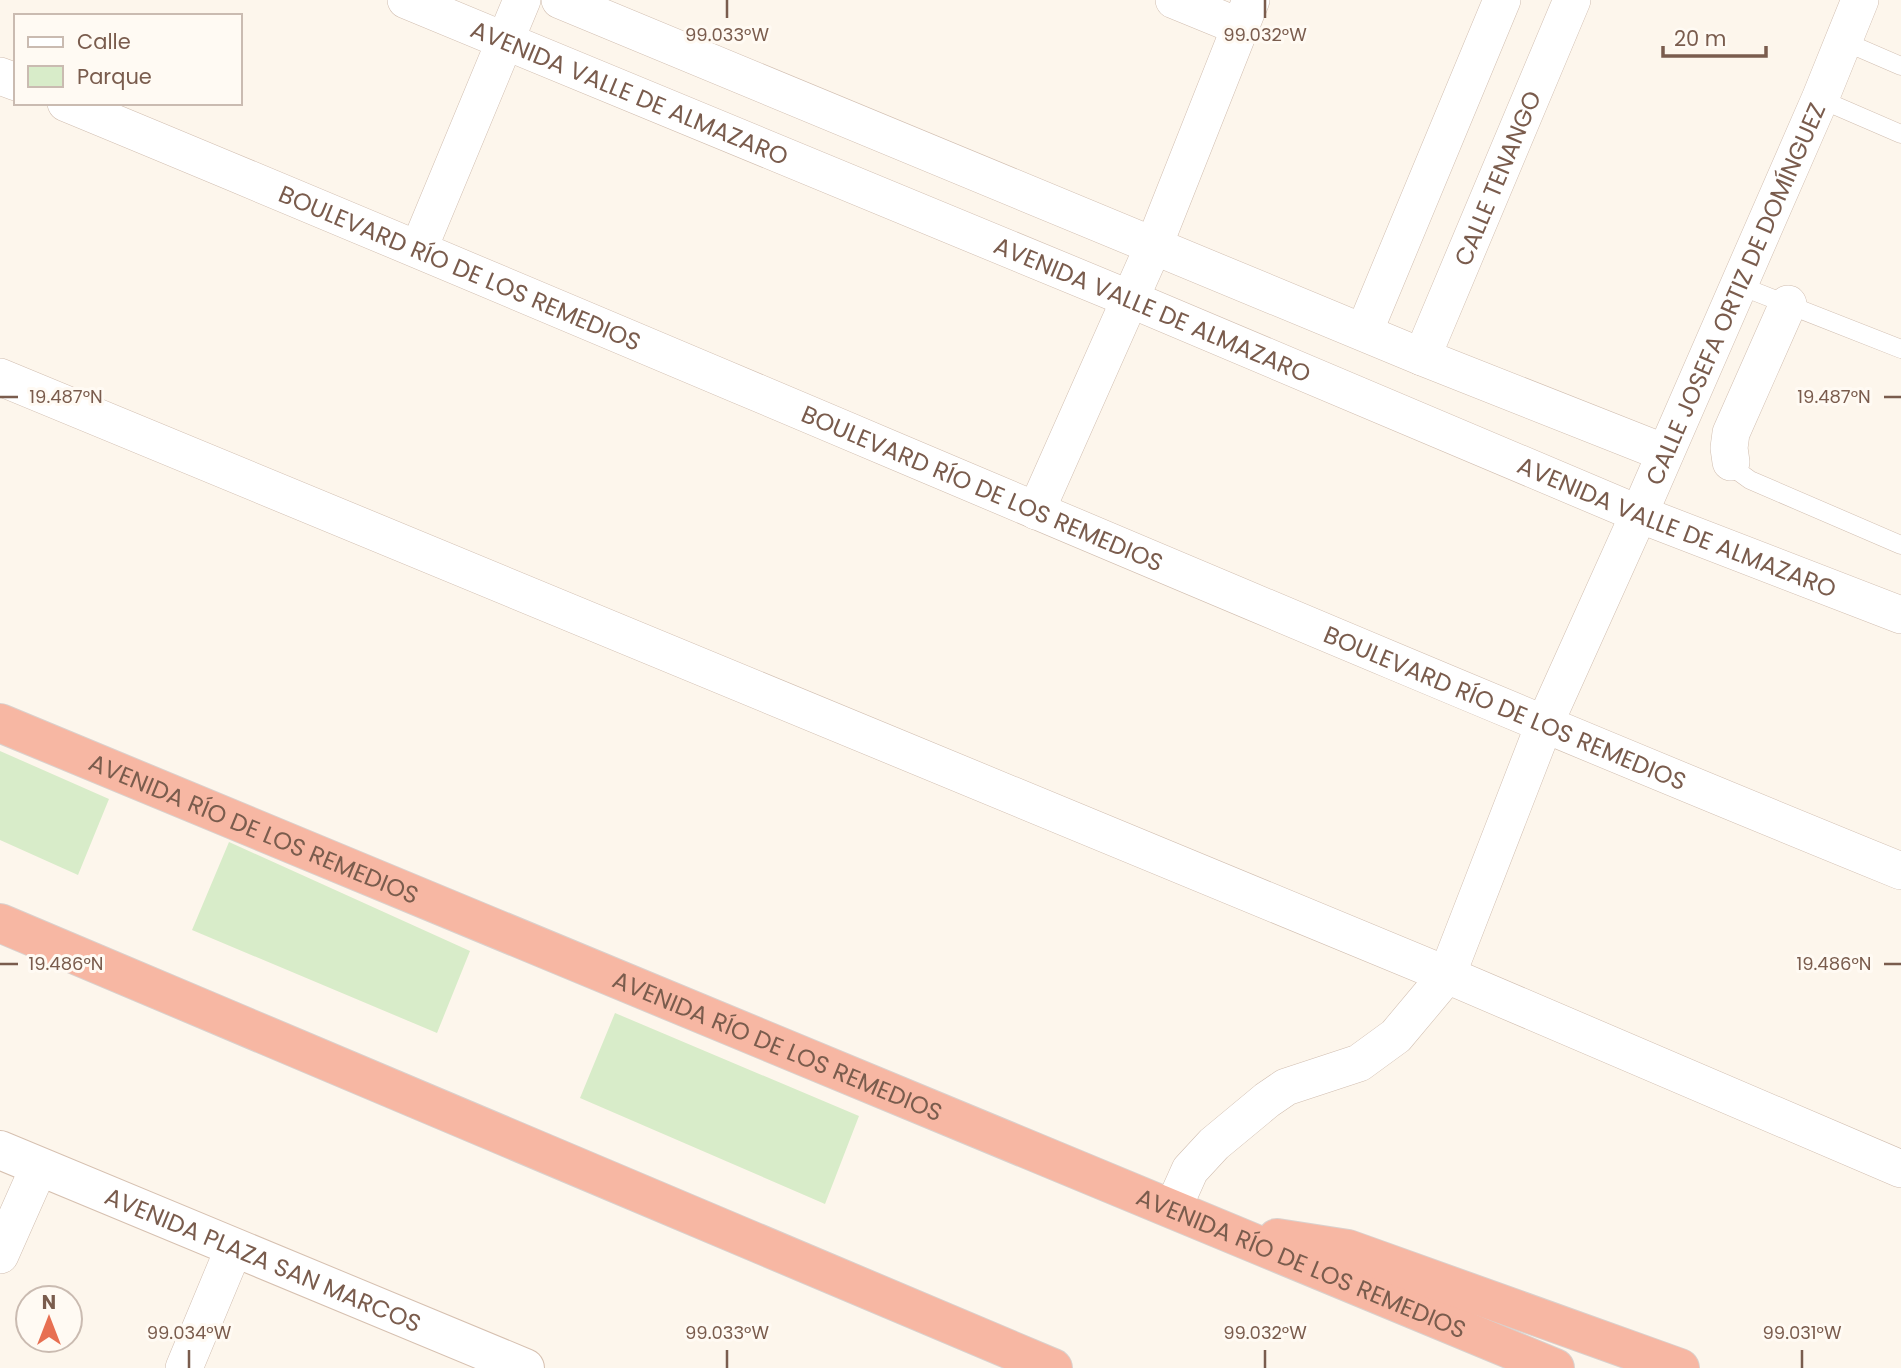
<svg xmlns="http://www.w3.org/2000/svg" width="1901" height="1368" font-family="Poppins,sans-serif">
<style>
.green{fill:#d8ecc9}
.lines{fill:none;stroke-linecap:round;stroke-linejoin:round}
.lane-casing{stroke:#d1beb0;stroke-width:19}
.street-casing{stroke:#d1beb0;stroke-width:38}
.secondary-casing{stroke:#d6c0b0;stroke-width:40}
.highway-casing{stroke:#dad1cd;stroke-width:40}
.lane{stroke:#fff;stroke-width:18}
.street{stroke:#fff;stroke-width:37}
.secondary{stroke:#fff;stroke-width:38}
.highway{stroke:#f7b7a3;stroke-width:38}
.ticks{fill:none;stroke:#7a5c4d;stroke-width:2.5}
.labels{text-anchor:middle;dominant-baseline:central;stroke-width:6;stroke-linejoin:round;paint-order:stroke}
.street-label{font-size:24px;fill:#7a5c4d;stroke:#fffaf3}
.ticks-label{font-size:18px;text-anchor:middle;fill:#7a5c4d;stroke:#fffaf3;stroke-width:6;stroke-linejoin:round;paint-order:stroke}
</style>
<rect width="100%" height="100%" fill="#fdf6ec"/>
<path class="green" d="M0,751L109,799L78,875L0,840Z
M229,842L470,951L437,1033L192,930Z
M615,1013L859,1116L825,1204L580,1098Z"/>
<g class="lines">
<defs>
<path id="lane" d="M1843,41L1901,66
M1820,99L1901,134
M1738,285L1901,349
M1731,462L1739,472L1750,480L1901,545"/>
<g id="street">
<path id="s1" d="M406,0L1130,299L1639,514L1901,615"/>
<path d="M560,0L1422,357L1665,453"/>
<path d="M1174,0L1240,27"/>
<path d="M0,76L16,82"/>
<path id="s2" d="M66,103C679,356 1287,621 1901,871"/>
<path d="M419,248L522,0"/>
<path d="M1364,332L1502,0"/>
<path id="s3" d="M1422,357L1572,0"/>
<path d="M0,377L1447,975L1901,1169"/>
<path d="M1731,462L1729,448L1731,433L1788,304"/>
<path d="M1036,511L1154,245L1251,0"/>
<path id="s4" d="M1173,1208L1190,1170L1214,1144L1267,1100L1286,1087L1359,1063L1396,1036L1447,975L1544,725L1639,514L1820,99L1860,0"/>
<path d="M0,1255L39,1167"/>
<path d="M184,1368L234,1248"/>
</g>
<g id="secondary">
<path id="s5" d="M0,1150L525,1368"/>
</g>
<g id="highway">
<path id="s6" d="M0,723L1555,1368"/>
<path d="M0,923L1053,1368"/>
<path d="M1277,1238L1348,1249L1680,1368"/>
</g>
</defs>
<use href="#lane" class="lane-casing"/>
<use href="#street" class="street-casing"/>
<use href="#secondary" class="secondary-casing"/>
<use href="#highway" class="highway-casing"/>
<use href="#lane" class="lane"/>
<use href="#street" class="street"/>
<use href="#secondary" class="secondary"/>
<use href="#highway" class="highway"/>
</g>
<path class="ticks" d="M727,0V18M1265,0V18M0,397H18M1884,397H1901M0,964H18M1884,964H1901M189,1350V1368M727,1350V1368M1265,1350V1368M1802,1350V1368"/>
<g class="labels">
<g class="street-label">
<text stroke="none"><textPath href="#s1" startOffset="242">AVENIDA VALLE DE ALMAZARO</textPath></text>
<text stroke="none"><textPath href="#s3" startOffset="194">CALLE TENANGO</textPath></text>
<text stroke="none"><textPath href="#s2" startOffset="427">BOULEVARD RÍO DE LOS REMEDIOS</textPath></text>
<text stroke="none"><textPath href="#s4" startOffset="1111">CALLE JOSEFA ORTIZ DE DOMÍNGUEZ</textPath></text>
<text stroke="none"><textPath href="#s1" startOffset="808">AVENIDA VALLE DE ALMAZARO</textPath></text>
<text stroke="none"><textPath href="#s2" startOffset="994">BOULEVARD RÍO DE LOS REMEDIOS</textPath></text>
<text stroke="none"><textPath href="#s1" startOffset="1376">AVENIDA VALLE DE ALMAZARO</textPath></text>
<text stroke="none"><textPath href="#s2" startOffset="1561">BOULEVARD RÍO DE LOS REMEDIOS</textPath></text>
<text stroke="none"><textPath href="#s6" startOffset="275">AVENIDA RÍO DE LOS REMEDIOS</textPath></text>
<text stroke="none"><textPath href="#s6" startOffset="842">AVENIDA RÍO DE LOS REMEDIOS</textPath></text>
<text stroke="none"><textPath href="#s5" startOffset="285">AVENIDA PLAZA SAN MARCOS</textPath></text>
<text stroke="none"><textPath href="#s6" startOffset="1409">AVENIDA RÍO DE LOS REMEDIOS</textPath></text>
</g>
</g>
<g class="ticks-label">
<text x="727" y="41">99.033°W</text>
<text x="1265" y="41">99.032°W</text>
<text x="66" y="403">19.487°N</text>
<text x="1834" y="403">19.487°N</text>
<text x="66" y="970">19.486°N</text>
<text x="1834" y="970">19.486°N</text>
<text x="189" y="1339">99.034°W</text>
<text x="727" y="1339">99.033°W</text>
<text x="1265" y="1339">99.032°W</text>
<text x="1802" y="1339">99.031°W</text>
</g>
<rect x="14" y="14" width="228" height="91" fill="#fffaf3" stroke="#cabbb1" stroke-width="2"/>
<rect x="28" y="37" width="35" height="10" fill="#ffffff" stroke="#cabbb1" stroke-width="2"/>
<text x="77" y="49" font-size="21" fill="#7a5c4d">Calle</text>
<rect x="28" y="66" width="35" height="21" fill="#d8ecc9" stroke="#cabbb1" stroke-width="2"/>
<text x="77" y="84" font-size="21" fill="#7a5c4d">Parque</text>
<g transform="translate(49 1319)"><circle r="33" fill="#fffaf3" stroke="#cabbb1" stroke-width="2"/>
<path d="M0-5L12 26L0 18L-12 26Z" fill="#e76f51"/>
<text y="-10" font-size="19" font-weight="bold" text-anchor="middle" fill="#7a5c4d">N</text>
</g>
<path d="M1663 46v10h103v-10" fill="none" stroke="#7a5c4d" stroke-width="3.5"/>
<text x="1674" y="46" font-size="21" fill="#7a5c4d" stroke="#fffaf3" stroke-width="5" paint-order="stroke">20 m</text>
</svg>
